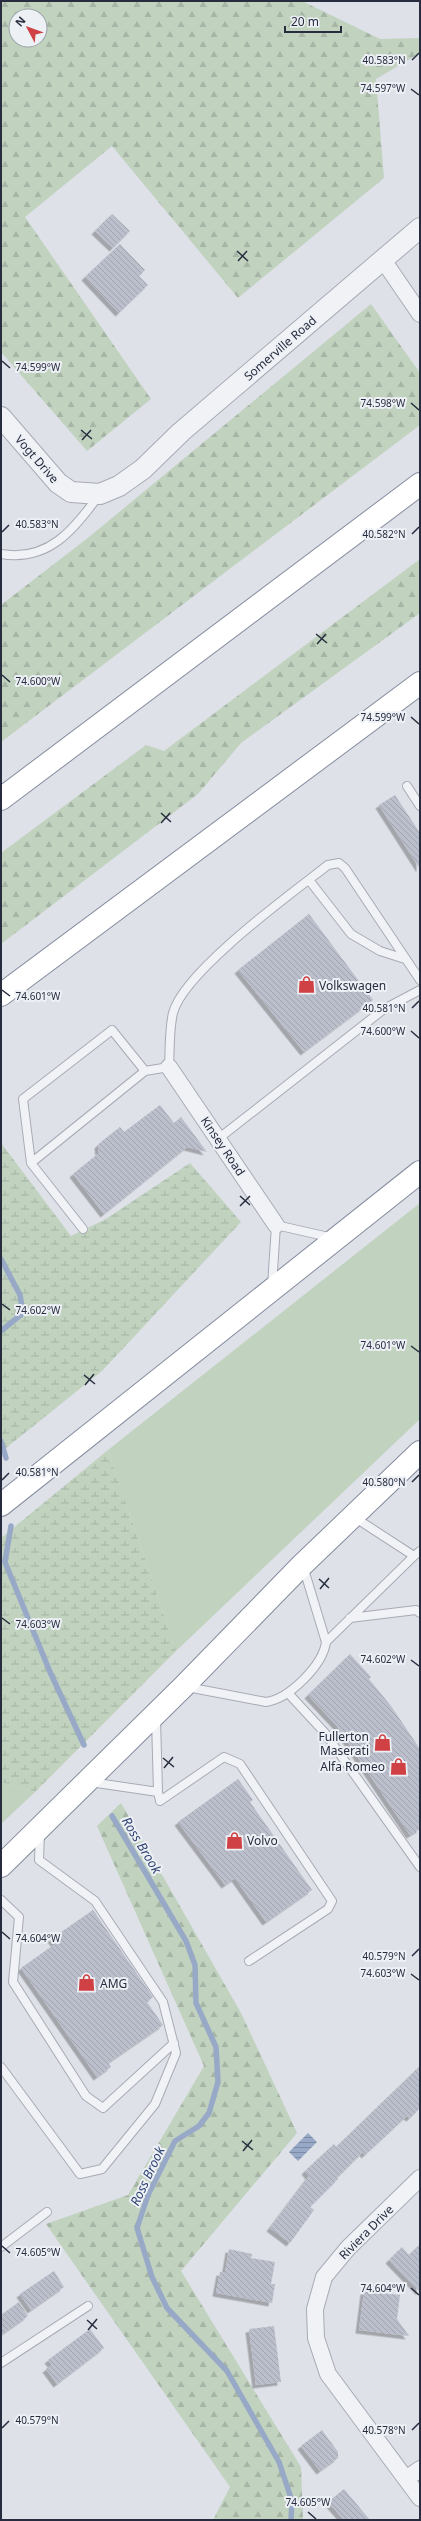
<svg xmlns="http://www.w3.org/2000/svg" width="421" height="2521" font-family="'Noto Sans',sans-serif">
<style>
.grass{fill:#c1d2bf}
.forest{fill:url(#forest-firs);fill-rule:evenodd}
.wetland{fill:url(#wetland-marsh)}
.water{fill:url(#water-rules)}
.lines{fill:none;stroke-linecap:round;stroke-linejoin:round}
.stream{stroke:#98a9c8;stroke-width:5.5}
.building{fill:url(#building-back-hatch);filter:url(#shadow)}
.service-casing{stroke:#a7abb5;stroke-width:10}
.minor-casing{stroke:#a7abb5;stroke-width:18}
.tertiary-casing{stroke:#a7abb5;stroke-width:22}
.trunk-casing{stroke:#858c9e;stroke-width:24}
.motorway-casing{stroke:#858c9e;stroke-width:24}
.service{stroke:#f1f2f6;stroke-width:8}
.minor{stroke:#f1f2f6;stroke-width:16}
.tertiary{stroke:#f1f2f6;stroke-width:20}
.trunk{stroke:#fff;stroke-width:22}
.motorway{stroke:#fff;stroke-width:22}
.ticks{fill:none;stroke:#272d3f;stroke-width:1.5}
.labels{text-anchor:middle;dominant-baseline:central;stroke-width:4;stroke-linejoin:round;paint-order:stroke}
.street-label{font-size:12px;fill:#272d3f;stroke:#edf0f5}
.poi-label{font-size:12px;fill:#272d3f;stroke:#edf0f5;text-anchor:start}
.water-label{font-size:13px;font-style:italic;fill:#314673;stroke:#edf0f5}
.ticks-label{font-size:10px;text-anchor:middle;fill:#272d3f;stroke:#edf0f5;stroke-width:4;stroke-linejoin:round;paint-order:stroke}
</style>
<defs>
<pattern id="forest-firs" width="22" height="20" patternUnits="userSpaceOnUse"><rect width="22" height="20" fill="#c1d2bf"/><path d="M5 1l3.5 6h-7zM16 11l3.5 6h-7z" fill="#a6b5a5"/></pattern>
<pattern id="wetland-marsh" width="20" height="14" patternUnits="userSpaceOnUse"><rect width="20" height="14" fill="#c1d2bf"/><path d="M1 5h8M5 5V1M11 12h8M15 12V8" fill="none" stroke="#a6b5a5"/></pattern>
<pattern id="water-rules" width="6" height="5" patternUnits="userSpaceOnUse"><rect width="6" height="5" fill="#98a9c8"/><path d="M0 2.5h6" fill="none" stroke="#7c8aa4"/></pattern>
<pattern id="building-back-hatch" width="6" height="6" patternUnits="userSpaceOnUse"><rect width="6" height="6" fill="#bbbfcb"/><path d="M-1 5l2 2M0 0l6 6M5-1l2 2" fill="none" stroke="#a1a4af"/></pattern>
<filter id="shadow"><feDropShadow dx="-3.5" dy="3.5" stdDeviation="0" flood-color="#0004"/></filter>
</defs>
<rect width="100%" height="100%" fill="#dee1e8"/>
<path class="grass" d="M420,1203V1419L176,1651L108,1450Z
M1,1782L35,1792L1,1824Z"/>
<path class="forest" d="M1,1H302L380,39L420,38V53L376,79L384,178L238,298L112,146L25,217L151,399L87,451L1,352ZM16,16H40V40H16Z
M371,304L420,373V425L1,742V605L89,537Z
M420,559V613L241,743L198,794L1,944V853L146,745L164,751Z
M121,1803L241,2013L297,2133L181,2271L301,2467L303,2520H213L230,2487L46,2224L128,2195L204,2066L97,1826Z"/>
<path class="wetland" d="M1,1143L71,1236L106,1219L190,1163L241,1222L102,1371L1,1452Z
M108,1450L176,1651L35,1792L1,1782V1538Z"/>
<path class="water" d="M308,2133L317,2142L298,2161L289,2152Z"/>
<g class="lines">
<path class="stream" d="M1,1259L20,1295L23,1313L1,1331
M1,1441L6,1458
M11,1526L5,1562L50,1672L84,1745
M112,1816L186,1941L195,1965L196,2003L216,2047L218,2082L209,2113L199,2126L175,2141L148,2195L137,2228L152,2277L167,2308L227,2371L279,2462L292,2501L291,2520"/>
</g>
<path class="building" d="M112,214L130,231L113,248L95,231Z
M120,244L145,270L139,276L148,285L119,313L85,277Z
M395,795L420,833V869L379,805Z
M309,914L373,1000L304,1052L238,970Z
M160,1105L174,1123L181,1117L207,1152L187,1147L104,1214L73,1174L99,1153L98,1145L101,1142L120,1127L124,1132Z
M350,1654L371,1677L369,1679L391,1706L420,1749V1829L410,1835L337,1726L308,1695Z
M238,1779L253,1800L250,1802L312,1890L266,1922L235,1878L225,1885L178,1822Z
M93,1910L153,1997L147,2002L163,2025L108,2063L111,2067L97,2077L21,1968L55,1944L51,1939Z
M420,2066V2108L410,2118L407,2116L365,2155L363,2152L337,2178L338,2179L310,2207L314,2210L290,2243L270,2228L309,2176L305,2171L334,2144L336,2147Z
M420,2244V2292L389,2260L402,2247L409,2255Z
M229,2249L252,2254L251,2258L275,2262L271,2284H275L272,2303L216,2293L220,2272L225,2273Z
M54,2271L64,2287L31,2310L20,2294Z
M364,2291L400,2295L397,2319L409,2336L359,2330Z
M19,2302L28,2316L1,2335V2315Z
M274,2326L281,2382L256,2385L249,2329Z
M90,2329L104,2348L57,2384L46,2369L52,2365L48,2360Z
M322,2430L338,2452V2458L320,2471L301,2446Z
M344,2489L370,2520H344L328,2502Z"/>
<g class="lines">
<defs>
<path id="service" d="M1,554C48,562 74,530 99,495
M407,786L420,806
M309,880L351,934L380,951L405,959
M218,1139L384,1009L420,990
M31,1163L145,1071
M83,1229L31,1163L23,1099L112,1030L145,1071L169,1067C170,1050 169,1030 173,1013C183,972 292,893 328,865L339,863L345,868L420,980
M272,1286L276,1225L333,1238
M354,1517L414,1556L420,1551
M350,1618L416,1610L420,1613
M326,1642L414,1556
M187,1687L266,1702C289,1699 323,1665 326,1642L303,1566
M288,1693L325,1733L420,1867
M90,1782L158,1792L156,1719
M158,1792L160,1801L224,1757L240,1764L332,1901L328,1909L249,1961
M1,1900L19,1917L13,1982L86,2096L103,2108L174,2043
M1,2067L80,2174L102,2169L155,2104L176,2053L163,2002L95,1901L39,1860L40,1833
M1,2247L47,2212
M1,2363L88,2306"/>
<path id="minor" d="M383,260L420,314
M169,1067L276,1225
M420,2178L348,2248L324,2277L315,2309L316,2338L328,2374L420,2498
M406,2479L420,2469"/>
<path id="tertiary" d="M1,417L58,483L71,492L100,494L119,486L143,469L181,432L420,228"/>
<path id="trunk" d="M1,1505L420,1172
M1,1866L184,1686L302,1565L420,1452"/>
<path id="motorway" d="M1,799L420,484
M1,995L420,683"/>
</defs>
<use href="#service" class="service-casing"/>
<use href="#minor" class="minor-casing"/>
<use href="#tertiary" class="tertiary-casing"/>
<use href="#trunk" class="trunk-casing"/>
<use href="#motorway" class="motorway-casing"/>
<use href="#service" class="service"/>
<use href="#minor" class="minor"/>
<use href="#tertiary" class="tertiary"/>
<use href="#trunk" class="trunk"/>
<use href="#motorway" class="motorway"/>
</g>
<path class="ticks" d="M412,60L419,53M411,89L419,95M237,251L248,261M238,261L247,251M2,361L10,368M411,403L419,410M81,430L92,439M82,440L91,430M2,532L9,525M412,534L419,527M316,634L327,643M317,644L326,634M2,675L10,682M411,717L419,724M161,813L171,822M161,823L170,813M2,990L10,996M412,1008L419,1001M411,1031L419,1038M240,1196L250,1205M240,1206L250,1196M2,1304L10,1310M411,1346L419,1352M84,1375L95,1384M85,1385L94,1374M2,1480L9,1473M412,1482L419,1475M319,1579L329,1588M320,1589L329,1578M2,1618L10,1624M411,1660L419,1666M163,1758L174,1767M164,1768L173,1757M2,1932L10,1939M412,1956L419,1949M411,1974L419,1980M242,2141L253,2150M243,2151L252,2140M2,2246L10,2253M411,2288L419,2295M87,2320L97,2329M88,2330L97,2319M2,2428L9,2421M412,2430L419,2423M308,2512L316,2519"/>
<defs>
<symbol id="shop-bare" viewBox="-9 -9 18 18"><path d="M-5-2.5h2.3a2.7 3.5 0 0 1 5.4 0H5L5.5 6h-11ZM-1.5-2.5h3a1.5 2.3 0 0 0-3 0Z" fill="#cf4144" stroke="#edf0f5" stroke-width="2.5" paint-order="stroke"/></symbol>
</defs>
<g fill-rule="evenodd">
<use href="#shop-bare" x="294" y="972" width="25" height="25"/>
<use href="#shop-bare" x="370" y="1730" width="25" height="25"/>
<use href="#shop-bare" x="386" y="1754" width="25" height="25"/>
<use href="#shop-bare" x="222" y="1828" width="25" height="25"/>
<use href="#shop-bare" x="74" y="1970" width="25" height="25"/>
</g>
<g class="labels">
<g class="street-label">
<text transform="translate(280 348) rotate(-41)">Somerville Road</text>
<text transform="translate(37 459) rotate(49)">Vogt Drive</text>
<text transform="translate(223 1146) rotate(56)">Kinsey Road</text>
<text transform="translate(366 2232) rotate(-45)">Riviera Drive</text>
</g>
<g class="poi-label">
<text x="319" y="985">Volkswagen</text>
<text x="369" y="1736" text-anchor="end">Fullerton<tspan x="369" dy="14">Maserati</tspan></text>
<text x="385" y="1766" text-anchor="end">Alfa Romeo</text>
<text x="247" y="1840">Volvo</text>
<text x="100" y="1983">AMG</text>
</g>
<g class="water-label">
<text transform="translate(142 1845) rotate(59)">Ross Brook</text>
<text transform="translate(147 2176) rotate(-65)">Ross Brook</text>
</g>
</g>
<g class="ticks-label">
<text x="384" y="64">40.583°N</text>
<text x="383" y="92">74.597°W</text>
<text x="38" y="371">74.599°W</text>
<text x="383" y="407">74.598°W</text>
<text x="37" y="528">40.583°N</text>
<text x="384" y="538">40.582°N</text>
<text x="38" y="685">74.600°W</text>
<text x="383" y="721">74.599°W</text>
<text x="38" y="1000">74.601°W</text>
<text x="384" y="1012">40.581°N</text>
<text x="383" y="1035">74.600°W</text>
<text x="38" y="1314">74.602°W</text>
<text x="383" y="1349">74.601°W</text>
<text x="37" y="1476">40.581°N</text>
<text x="384" y="1486">40.580°N</text>
<text x="38" y="1628">74.603°W</text>
<text x="383" y="1663">74.602°W</text>
<text x="38" y="1942">74.604°W</text>
<text x="384" y="1960">40.579°N</text>
<text x="383" y="1977">74.603°W</text>
<text x="38" y="2256">74.605°W</text>
<text x="383" y="2292">74.604°W</text>
<text x="37" y="2424">40.579°N</text>
<text x="384" y="2434">40.578°N</text>
<text x="308" y="2506">74.605°W</text>
</g>
<rect width="421" height="2521" fill="none" stroke="#272d3f" stroke-width="4"/>
<g transform="translate(28 28) rotate(311)"><circle r="19" fill="#edf0f5" stroke="#9ea2ac"/>
<path d="M0-3L7 15L0 10L-7 15Z" fill="#cf4144"/>
<text y="-6" font-size="11" font-weight="bold" text-anchor="middle" fill="#272d3f">N</text>
</g>
<path d="M285 26v6h56v-6" fill="none" stroke="#272d3f" stroke-width="2"/>
<text x="291" y="26" font-size="12" fill="#272d3f" stroke="#edf0f5" stroke-width="3" paint-order="stroke">20 m</text>
</svg>
